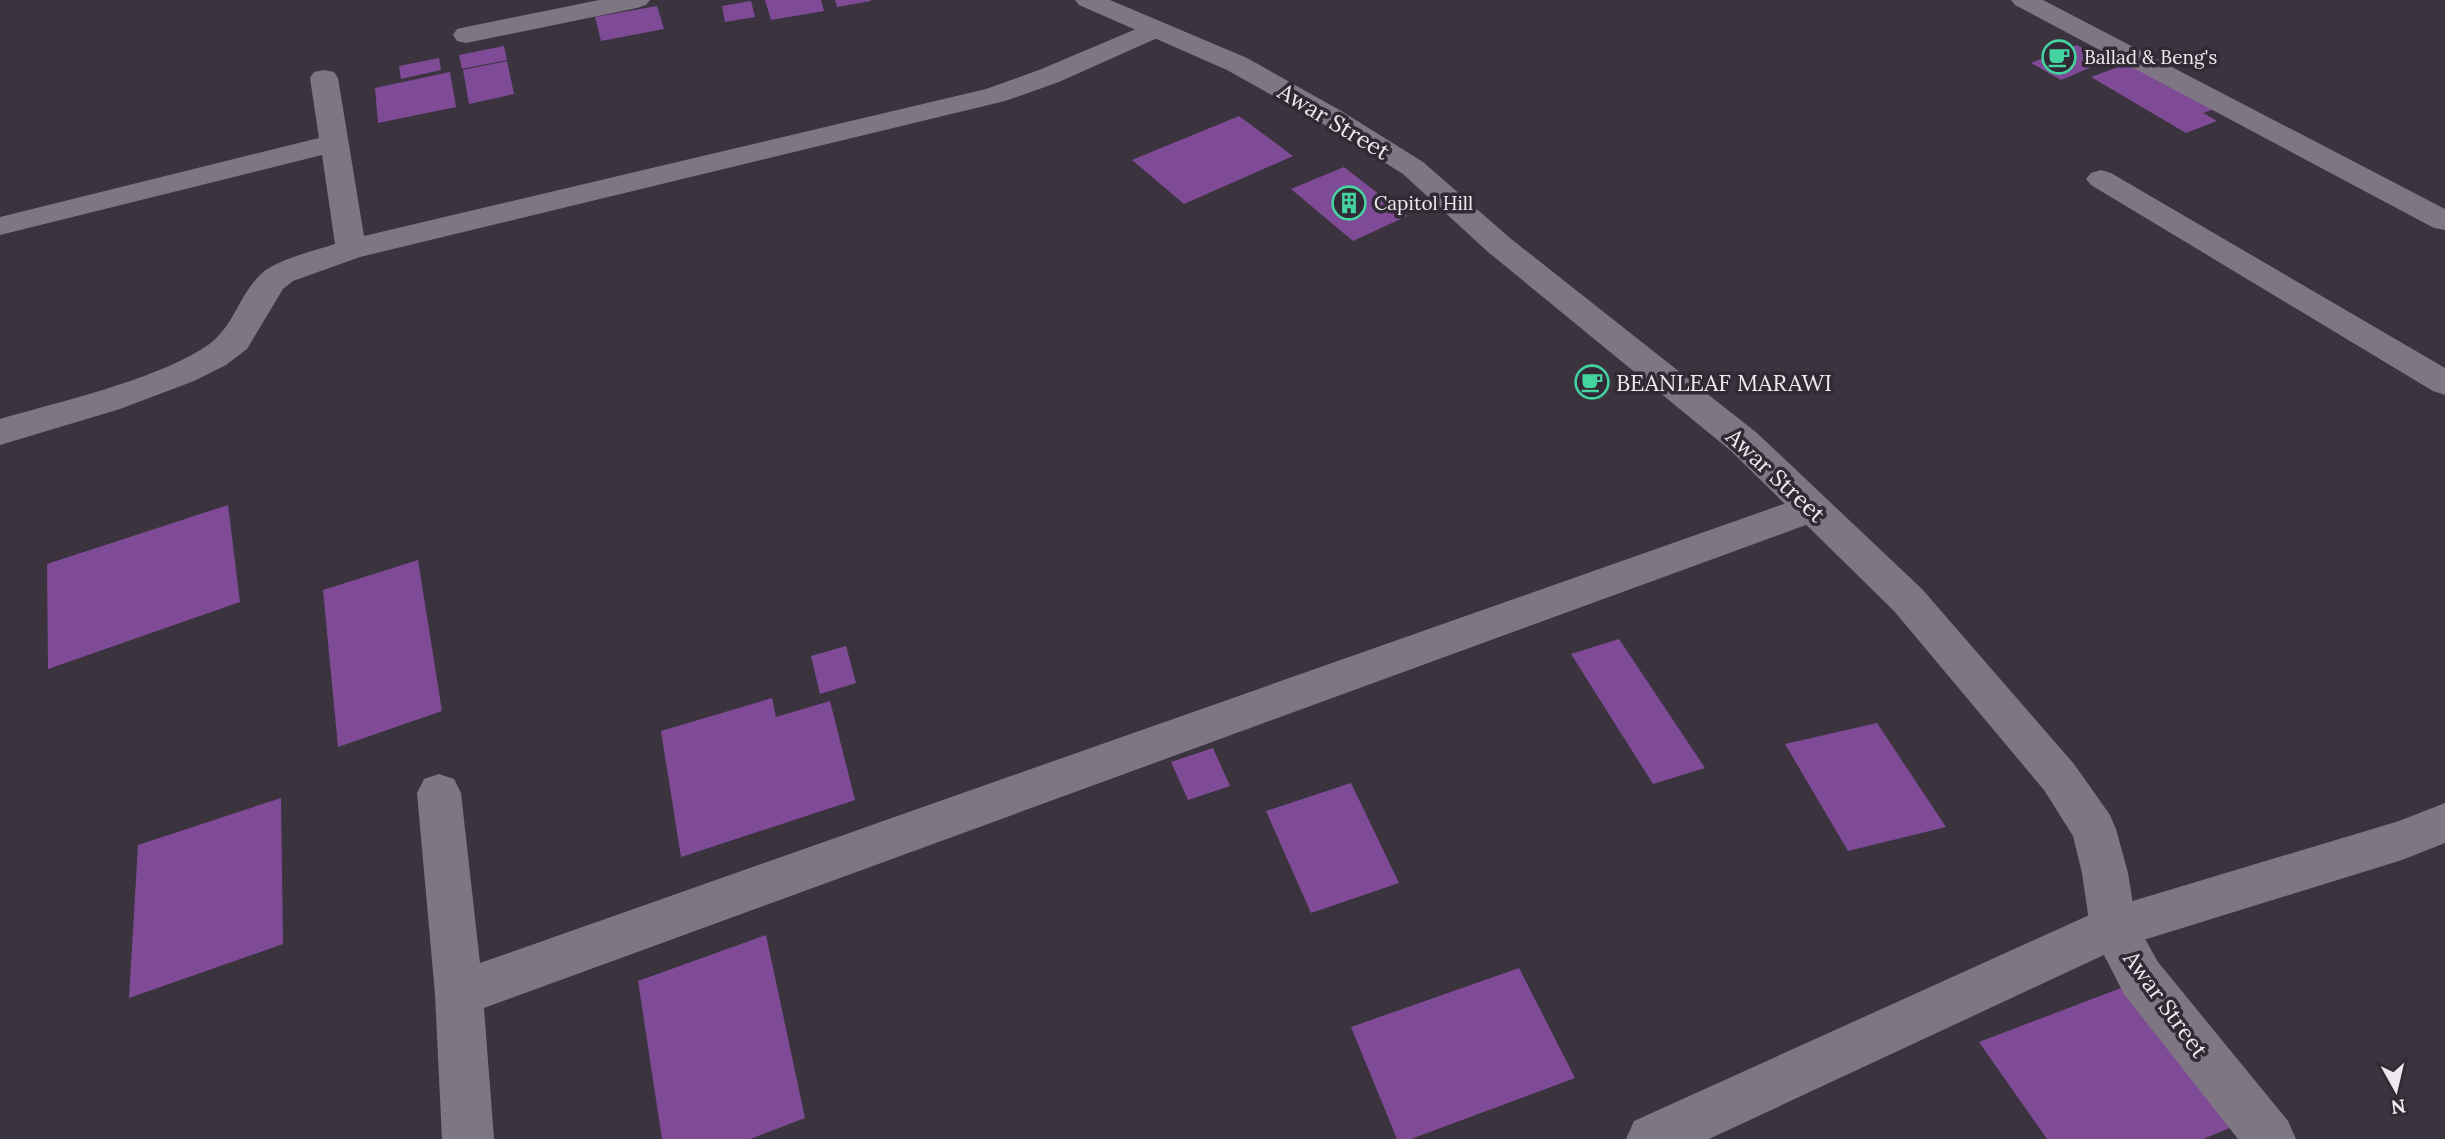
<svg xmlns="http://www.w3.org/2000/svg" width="2445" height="1139" font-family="Lora,serif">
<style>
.building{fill:#7f4b96}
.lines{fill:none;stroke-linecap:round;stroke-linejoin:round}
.minor{fill:#7f7683;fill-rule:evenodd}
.tertiary{fill:#7f7683;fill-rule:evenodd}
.labels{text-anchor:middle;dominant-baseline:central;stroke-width:7;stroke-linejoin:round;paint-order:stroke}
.far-poi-label{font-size:19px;fill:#eee9f0;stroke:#312a35;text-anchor:start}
.street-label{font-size:23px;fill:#eee9f0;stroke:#312a35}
.poi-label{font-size:23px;fill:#eee9f0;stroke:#312a35;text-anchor:start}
</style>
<rect width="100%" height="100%" fill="#3b343f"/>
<path class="building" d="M765,0H821L824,11L771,20Z
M835,0H871V1L837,7Z
M751,1L755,17L725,22L722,6Z
M657,6L664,29L601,41L595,17Z
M2077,45L2106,61L2061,80L2031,63Z
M504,46L507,60L462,69L459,55Z
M439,58L441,70L401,79L399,66Z
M507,61L514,94L469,104L463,70Z
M2132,62L2214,109L2203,113L2217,121L2186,133L2091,77Z
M450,72L456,107L378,123L375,88Z
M1239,116L1293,156L1184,204L1132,160Z
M1344,167L1407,216L1353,241L1291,189Z
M228,505L240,602L48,669L47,564Z
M418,560L442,711L338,747L323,590Z
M1619,639L1705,768L1653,784L1571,654Z
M846,646L856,683L820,694L811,656Z
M772,698L776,717L830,701L855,800L681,857L661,731Z
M1877,723L1946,827L1848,851L1785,744Z
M1213,748L1230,786L1188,800L1171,762Z
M1351,783L1399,883L1311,913L1266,811Z
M281,798L283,944L129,998L138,845Z
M766,935L805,1118L750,1139H662L638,981Z
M1519,968L1575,1078L1411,1139H1397L1351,1027Z
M2121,988L2230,1128L2203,1139H2047L1979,1042Z"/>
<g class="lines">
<path class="minor" d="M599,0H650L646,5L637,8L466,43L457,41L453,35L457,29L466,27Z
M2011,0H2043L2445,209V230L2434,228L2015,5Z
M1155,21L1164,23L1168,29L1164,35L1059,82L1005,101L360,257L293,281L283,289L247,349L226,365L194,381L120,409L0,445V419C61,401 148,382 202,349C235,329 236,298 261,274C275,260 314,251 335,244L322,155L0,235V217L319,138L310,78L314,72L324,70L334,72L338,78L364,236L986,89L1039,70Z
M2101,170L2111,173L2445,368V395L2433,391L2091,185L2086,179L2091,173Z
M1812,494L1825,498L1831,508L1825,518L484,1008L494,1139H442L435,994L417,793L424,779L439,774L454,779L461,793L480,963Z
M2445,803V843L2402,860L2121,947L1709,1139H1626L1634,1121L2096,912L2399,821Z"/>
<path class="tertiary" d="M1075,0H1110L1247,58L1343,112L1423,162L1510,238L1757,433L1922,589L2074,764L2110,815L2116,829L2128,873L2136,923L2158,962L2288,1121L2296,1139H2238L2124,994L2090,928L2082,873L2073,836L2044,790L1894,611L1731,451L1488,252L1403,174L1323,124L1227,70L1079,5Z"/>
</g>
<defs>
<symbol id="cafe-ring" viewBox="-11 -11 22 22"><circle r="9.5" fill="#312a35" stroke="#43d4a0" stroke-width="1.5"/><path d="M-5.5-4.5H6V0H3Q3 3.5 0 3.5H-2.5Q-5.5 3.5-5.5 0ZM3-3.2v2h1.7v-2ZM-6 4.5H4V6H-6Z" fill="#43d4a0"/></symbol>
<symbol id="building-ring" viewBox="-11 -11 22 22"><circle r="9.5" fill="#312a35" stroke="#43d4a0" stroke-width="1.5"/><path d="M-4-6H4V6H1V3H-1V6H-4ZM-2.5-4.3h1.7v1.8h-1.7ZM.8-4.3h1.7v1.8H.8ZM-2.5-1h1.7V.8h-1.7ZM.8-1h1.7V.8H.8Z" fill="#43d4a0"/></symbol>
</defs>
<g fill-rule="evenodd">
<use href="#cafe-ring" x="2040" y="38" width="38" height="38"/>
<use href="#building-ring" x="1330" y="184" width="38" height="38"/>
<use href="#cafe-ring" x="1573" y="363" width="38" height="38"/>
</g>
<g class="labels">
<g class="far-poi-label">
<text x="2084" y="57">Ballad &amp; Beng's</text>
<text x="1374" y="203">Capitol Hill</text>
</g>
<g class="street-label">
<text transform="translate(1334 121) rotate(31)">Awar Street</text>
<text transform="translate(1776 475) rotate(43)">Awar Street</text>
<text transform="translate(2166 1004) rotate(54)">Awar Street</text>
</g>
<g class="poi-label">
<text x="1616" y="382">BEANLEAF MARAWI</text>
</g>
</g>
<g transform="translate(2396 1090) rotate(172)" stroke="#312a35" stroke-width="5" paint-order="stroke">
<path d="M0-5L12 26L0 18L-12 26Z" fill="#eee9f0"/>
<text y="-10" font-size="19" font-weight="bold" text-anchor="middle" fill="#eee9f0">N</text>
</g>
</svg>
